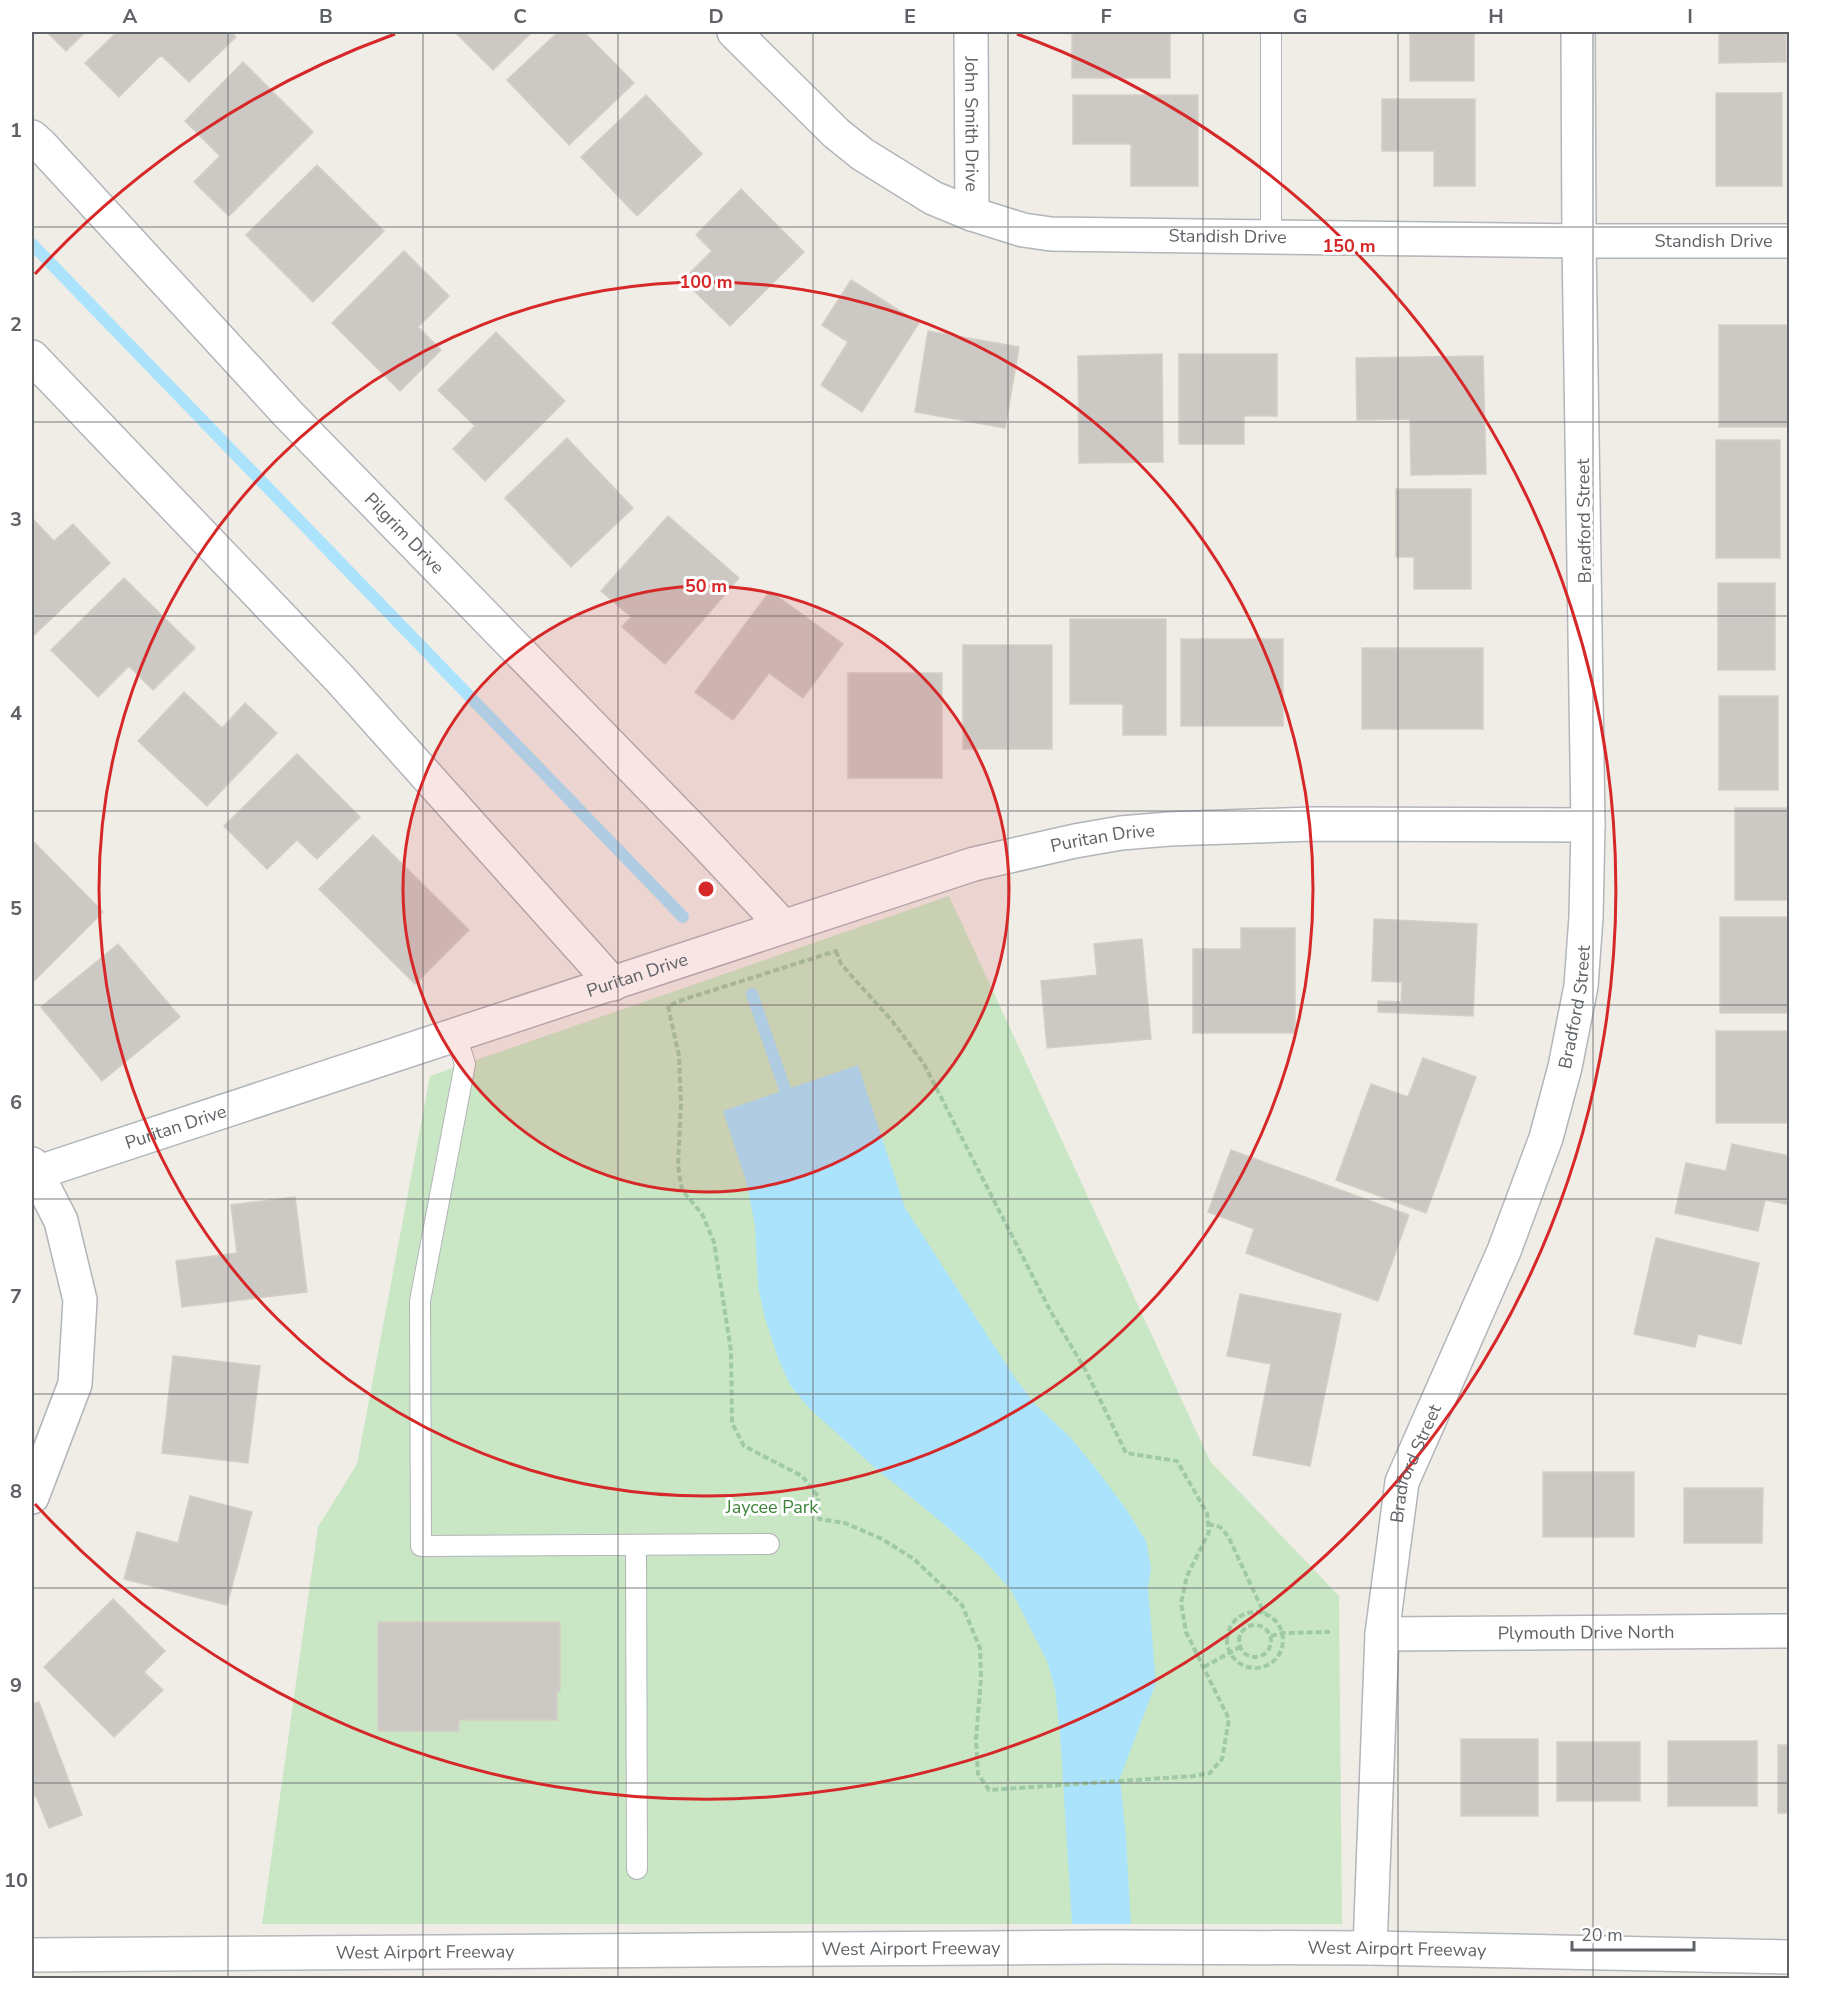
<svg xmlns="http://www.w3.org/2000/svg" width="1821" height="2010" font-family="'Nunito Sans',sans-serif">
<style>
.green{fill:#c9e7c5}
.water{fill:#abe3fc}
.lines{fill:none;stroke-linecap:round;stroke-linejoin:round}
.stream{stroke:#abe3fc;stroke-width:12}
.building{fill:#ccc8c4;stroke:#d5cec6;stroke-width:1.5}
.service-casing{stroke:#b2b5b9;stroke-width:22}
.minor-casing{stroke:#b2b5b9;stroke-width:36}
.secondary-casing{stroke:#b4b7bb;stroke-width:36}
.path{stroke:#a0caa6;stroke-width:4;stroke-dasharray:6 3;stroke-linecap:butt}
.service{stroke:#fff;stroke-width:20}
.minor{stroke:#fff;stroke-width:33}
.secondary{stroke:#fff;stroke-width:33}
.grid{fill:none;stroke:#5f6367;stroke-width:1.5;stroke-opacity:0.55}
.ring{fill:none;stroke:#d62828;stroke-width:3}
.labels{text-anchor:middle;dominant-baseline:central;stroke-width:6;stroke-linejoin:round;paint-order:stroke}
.street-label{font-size:18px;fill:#5f6367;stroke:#fff}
.park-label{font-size:18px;fill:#3e8438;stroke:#fff}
.centre{fill:#d62828;stroke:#fff;stroke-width:3}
.ring-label{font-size:18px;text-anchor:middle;font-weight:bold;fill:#d62828;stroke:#fff;stroke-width:6;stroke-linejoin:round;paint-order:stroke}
.neatline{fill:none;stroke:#5f6367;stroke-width:2}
.grid-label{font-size:20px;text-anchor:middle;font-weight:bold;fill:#5f6367}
</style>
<rect width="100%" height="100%" fill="#f0ede7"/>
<path class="green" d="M949,896L1210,1461L1339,1596L1342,1924H262L318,1527L357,1464L430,1076Z"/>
<path class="water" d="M858,1065L905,1208L1015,1378L1035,1404L1070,1437L1097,1470L1126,1509L1146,1541L1151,1568L1148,1588L1156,1683L1120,1778L1126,1838L1131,1924H1072L1060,1733L1055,1689L1047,1661L1011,1590L982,1558L945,1525L874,1467L810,1409L790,1385L778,1358L765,1318L758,1286L755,1225L746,1181L723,1111Z"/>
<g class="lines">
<path class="stream" d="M32,244L683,917
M752,994L790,1104"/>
</g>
<path class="building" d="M47,32H85L66,51Z
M117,32H231L236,37L189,82L161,55L119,97L85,63Z
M455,32H532L493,70Z
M558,32H584L634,83L569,145L507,80Z
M1072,32H1170V78H1072Z
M1410,32H1474V81H1410Z
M1719,32H1786V62L1719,63Z
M243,62L313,132L229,216L194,182L220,156L185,121Z
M1716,93H1782V186H1716Z
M646,95L702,154L637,216L581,157Z
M1073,95H1198V186H1131V144H1073Z
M1382,99H1475V186H1434V151H1382Z
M317,165L384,231L313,302L246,235Z
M741,189L804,252L730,326L683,280L712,251L696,235Z
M404,251L449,296L418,327L441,350L400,391L332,323Z
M851,280L919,323L862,412L821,385L848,342L822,325Z
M1719,325H1790V427H1719Z
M928,331L1019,347L1005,428L915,412Z
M496,332L565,401L485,481L453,449L475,426L438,390Z
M1162,354L1163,462L1079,463L1078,356Z
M1179,354H1277V416H1244V444H1179Z
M1483,356L1486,474L1411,475L1410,419L1357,420L1356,358Z
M567,438L633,508L571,567L505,498Z
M1716,440H1780V558H1716Z
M1396,489H1471V589H1414V557H1396Z
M668,516L739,578L665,664L622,627L631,617L601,591Z
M32,518L54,541L73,524L110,563L32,637Z
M124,578L195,648L153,690L129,666L98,697L51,650Z
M1718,583H1775V670H1718Z
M770,591L843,644L803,698L769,673L733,720L695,692Z
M1070,619H1166V735H1123V704H1070Z
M1181,639H1283V726H1181Z
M963,645H1052V749H963Z
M1362,648H1483V729H1362Z
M848,673H942V778H848Z
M184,692L222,728L245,703L277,733L207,806L138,741Z
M1719,696H1778V790H1719Z
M297,754L360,817L317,859L297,840L267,869L224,826Z
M1735,808H1790V900H1735Z
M373,835L469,930L415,984L319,889Z
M32,840L103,912L32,983Z
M1720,917H1790V1013H1720Z
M1374,919L1477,924L1473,1016L1378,1012V1001L1401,1002L1402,982L1372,981Z
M1241,928H1295V1033H1193V949H1241Z
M1142,939L1151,1039L1047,1048L1041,981L1097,975L1094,944Z
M118,944L180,1017L102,1081L41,1007Z
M1716,1031H1790V1123H1716Z
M1423,1058L1476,1077L1426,1213L1336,1180L1371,1084L1408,1097Z
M1732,1144L1790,1156V1205L1765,1200L1758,1231L1675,1213L1686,1163L1726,1171Z
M1231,1150L1409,1215L1378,1301L1246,1253L1254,1229L1208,1212Z
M295,1197L307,1292L182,1307L176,1261L237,1253L231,1205Z
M1656,1238L1759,1263L1741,1344L1698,1334L1695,1347L1634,1334Z
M1240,1294L1341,1314L1310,1466L1253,1455L1271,1364L1227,1356Z
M173,1356L260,1366L248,1463L162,1453Z
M1543,1472H1634V1537H1543Z
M1684,1488H1763L1762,1543H1684Z
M190,1496L252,1512L227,1605L124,1579L137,1532L178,1543Z
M113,1599L165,1651L144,1672L163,1690L114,1737L44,1667Z
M378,1622H560V1691H557V1720H459V1731H378Z
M39,1702L82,1815L49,1828L36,1796L32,1798V1704Z
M1461,1739H1538V1816H1461Z
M1668,1741H1757V1806H1668Z
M1557,1742H1640V1801H1557Z
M1778,1745H1790V1813H1778Z"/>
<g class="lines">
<defs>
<path id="service" d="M1271,237V32
M456,1035L465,1064L420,1301L421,1546L769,1544
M636,1545L637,1869"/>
<g id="minor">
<path id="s1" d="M734,32L836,133L862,154L933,198L972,214L1023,230L1051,234L1579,241H1790"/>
<path id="s2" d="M971,32L972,214"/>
<path id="s3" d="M32,137L40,144L288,414L694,831L783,926"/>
<path d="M32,357L339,678L613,984"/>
<path d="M32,1164L61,1221L80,1300L75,1384L32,1497"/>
<path id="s4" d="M36,1173L974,864L1075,841L1121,833L1169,829L1311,824L1588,825"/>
<path id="s5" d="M1382,1634L1790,1631"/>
<path id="s6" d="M1370,1948L1382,1634L1402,1482L1504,1251L1546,1138L1565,1067L1581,986L1586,917L1588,825L1579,241L1578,32"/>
</g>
<g id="secondary">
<path id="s7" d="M32,1955L1104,1947L1370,1948L1790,1957"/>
</g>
</defs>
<use href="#service" class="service-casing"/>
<use href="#minor" class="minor-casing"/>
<use href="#secondary" class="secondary-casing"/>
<path class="path" d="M836,951L841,964L893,1022L924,1064L1051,1312L1086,1371L1126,1453L1177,1461L1207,1513L1209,1532L1187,1576L1181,1603L1186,1632L1229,1719L1222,1759L1210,1773L1193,1776L989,1790L978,1774L976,1739L981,1678L980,1648L962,1605L914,1559L882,1539L845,1523L819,1519L818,1496L802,1476L744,1446L732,1423L731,1351L714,1242L702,1214L682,1190L678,1165L681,1103L679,1056L668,1006L685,999Z
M1208,1524L1220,1527L1228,1536L1264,1613
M1227 1640a28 28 0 1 1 56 0a28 28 0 1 1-56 0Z
M1239 1641a16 16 0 1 1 32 0a16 16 0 1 1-32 0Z
M1271,1636L1283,1633L1330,1632
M1204,1667L1240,1647"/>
<use href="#service" class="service"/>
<use href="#minor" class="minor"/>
<use href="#secondary" class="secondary"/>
</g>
<path class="grid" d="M228,32V1978M423,32V1978M618,32V1978M813,32V1978M1008,32V1978M1203,32V1978M1398,32V1978M1593,32V1978M32,227H1790M32,422H1790M32,616H1790M32,811H1790M32,1005H1790M32,1199H1790M32,1394H1790M32,1588H1790M32,1783H1790"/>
<circle cx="706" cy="889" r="303" fill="#d62828" fill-opacity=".12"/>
<g class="ring">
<circle cx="706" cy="889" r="303"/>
<circle cx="706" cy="889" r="607"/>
<path d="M35 274A910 910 0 0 1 395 34M1017 34A910 910 0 1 1 35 1504"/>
</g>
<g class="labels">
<g class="street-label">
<text stroke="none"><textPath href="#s2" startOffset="92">John Smith Drive</textPath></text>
<text stroke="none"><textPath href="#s1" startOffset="561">Standish Drive</textPath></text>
<text stroke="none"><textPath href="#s1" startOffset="1047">Standish Drive</textPath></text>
<text transform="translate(1584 521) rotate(-91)">Bradford Street</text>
<text stroke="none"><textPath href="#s3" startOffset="544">Pilgrim Drive</textPath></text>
<text stroke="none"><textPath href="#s4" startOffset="1119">Puritan Drive</textPath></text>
<text stroke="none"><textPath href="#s4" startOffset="633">Puritan Drive</textPath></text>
<text stroke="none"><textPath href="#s6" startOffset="975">Bradford Street</textPath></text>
<text stroke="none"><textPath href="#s4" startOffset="147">Puritan Drive</textPath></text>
<text stroke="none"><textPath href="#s6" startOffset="489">Bradford Street</textPath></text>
<text stroke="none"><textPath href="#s5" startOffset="204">Plymouth Drive North</textPath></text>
<text stroke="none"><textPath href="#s7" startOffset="879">West Airport Freeway</textPath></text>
<text stroke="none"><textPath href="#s7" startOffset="1365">West Airport Freeway</textPath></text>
<text stroke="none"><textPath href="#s7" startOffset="393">West Airport Freeway</textPath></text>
</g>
<g class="park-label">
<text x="772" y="1507">Jaycee Park</text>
</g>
</g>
<circle cx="706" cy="889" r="9" class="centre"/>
<g class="ring-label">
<text x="1349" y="252">150 m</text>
<text x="706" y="288">100 m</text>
<text x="706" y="592">50 m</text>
</g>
<rect width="1821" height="2010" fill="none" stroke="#ffffff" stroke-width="66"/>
<path d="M1572 1941v9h122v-9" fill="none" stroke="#5f6367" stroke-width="3"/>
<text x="1581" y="1941" font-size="18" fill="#5f6367" stroke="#ffffff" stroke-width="4.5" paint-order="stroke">20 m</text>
<rect x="33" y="33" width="1755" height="1944" class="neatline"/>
<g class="grid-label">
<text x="130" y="23">A</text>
<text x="326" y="23">B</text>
<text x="520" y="23">C</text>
<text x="716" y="23">D</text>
<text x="910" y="23">E</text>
<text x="1106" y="23">F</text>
<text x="1300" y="23">G</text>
<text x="1496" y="23">H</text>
<text x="1690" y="23">I</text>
<text x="16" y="137">1</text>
<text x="16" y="331">2</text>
<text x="16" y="526">3</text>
<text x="16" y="720">4</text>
<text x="16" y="915">5</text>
<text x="16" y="1109">6</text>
<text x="16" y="1303">7</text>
<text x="16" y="1498">8</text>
<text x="16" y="1692">9</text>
<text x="16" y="1887">10</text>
</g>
</svg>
